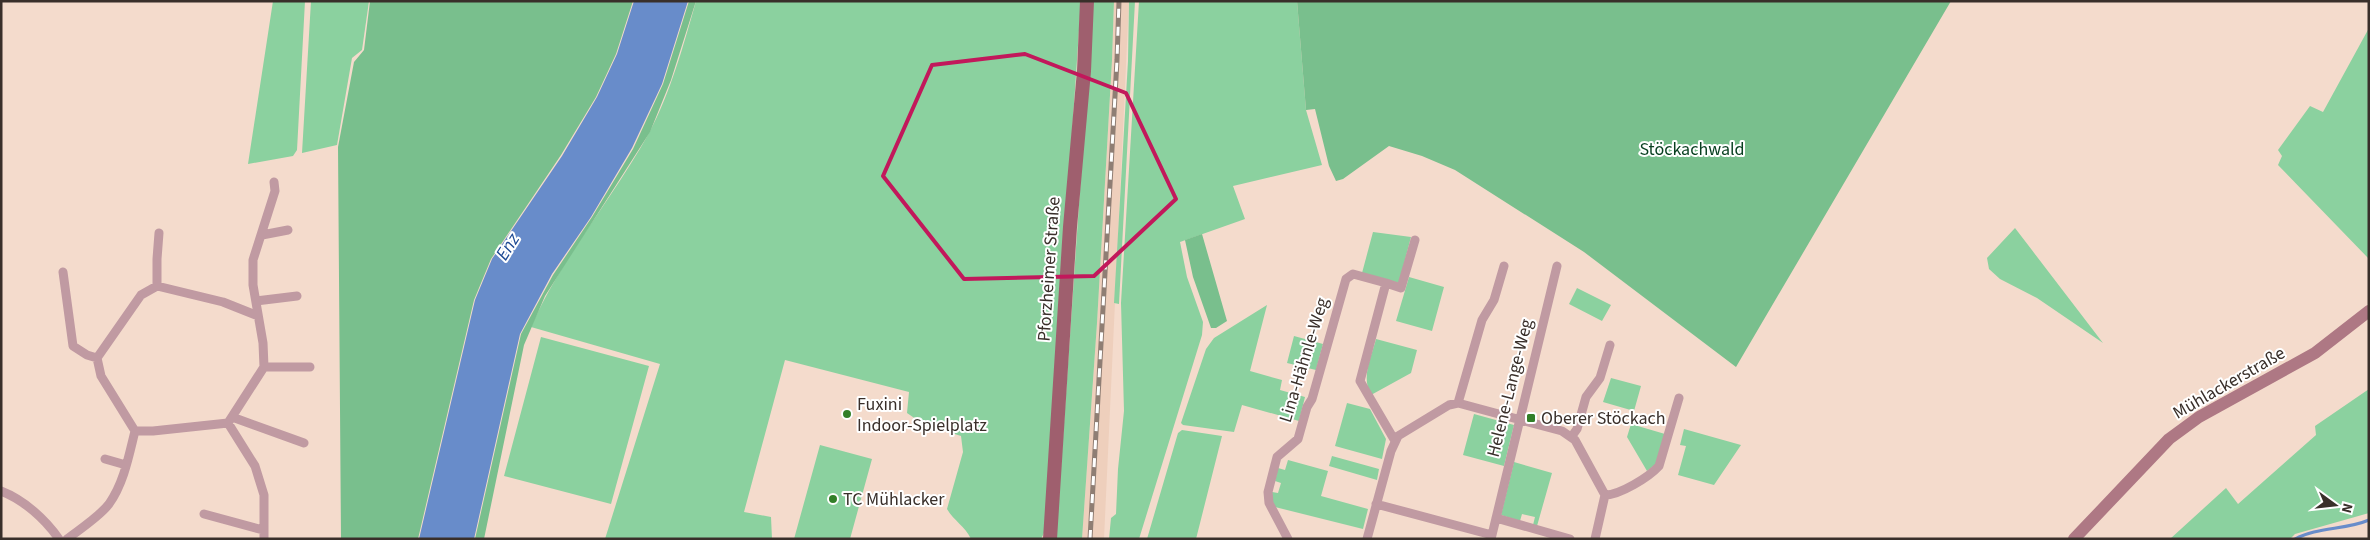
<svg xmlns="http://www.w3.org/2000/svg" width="2370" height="540" font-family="'Source Sans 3',sans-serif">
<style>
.built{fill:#eecfbc}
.green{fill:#8bd19f}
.forest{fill:#79bf8d}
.water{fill:#688cca}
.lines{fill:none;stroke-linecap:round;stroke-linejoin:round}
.stream{stroke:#688cca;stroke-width:3}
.minor{stroke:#c09aa2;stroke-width:9}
.secondary{stroke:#ae7884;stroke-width:12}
.primary{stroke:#9f5f6e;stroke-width:14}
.rail-casing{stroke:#8f7e74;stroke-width:5}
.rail{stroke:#fff;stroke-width:3;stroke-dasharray:9;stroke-linecap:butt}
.marked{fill:none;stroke:#c2185b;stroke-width:4;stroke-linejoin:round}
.poi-dot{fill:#327f28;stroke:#fff;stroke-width:2}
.labels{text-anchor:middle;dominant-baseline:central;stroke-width:4;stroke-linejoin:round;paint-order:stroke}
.park-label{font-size:18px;fill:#073f1f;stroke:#fff}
.street-label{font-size:18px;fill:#392f2a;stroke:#fff}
.poi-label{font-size:18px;fill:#392f2a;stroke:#fff;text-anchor:start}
.water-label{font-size:19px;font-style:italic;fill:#1d4993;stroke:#fff}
</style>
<rect width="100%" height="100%" fill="#f4dbcc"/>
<path class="built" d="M1114,1H1129L1104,539H1082L1097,323L1112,60Z"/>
<path class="green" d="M273,1H305L297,150L293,156L248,164Z
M311,1H369L362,50L352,58L337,145L302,153Z
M696,1H1081L1045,531L1041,539H971C965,526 954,521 947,509L963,452L961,436L923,424L907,413L909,392L785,360L744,512L771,517L772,539H605L660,364L531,327C561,258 612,200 649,133C670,94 684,44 696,1Z
M1093,1H1114L1112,60L1097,323L1082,539H1056Z
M1129,1H1135L1119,304L1114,303L1128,61Z
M1139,1H1297L1306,110L1322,165L1233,186L1245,219L1180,242L1187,277L1203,322L1202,335L1139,539H1109L1111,518L1116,514L1118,469L1124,411L1121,303Z
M2369,28V259L2278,165L2282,156L2278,150L2310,106L2323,112Z
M2015,228L2103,343L2037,298L2000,279L1989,269L1987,258Z
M1373,232L1411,237L1399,283L1362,273Z
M1409,277L1444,287L1432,331L1396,321Z
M1577,288L1611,305L1602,321L1569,304Z
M1267,305L1250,371L1282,380L1280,390L1305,397L1299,421L1242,405L1234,432L1183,425L1181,423L1206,349L1214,338Z
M1294,336L1323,344L1316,370L1287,363Z
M541,337L649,366L611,504L504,476Z
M1376,339L1417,350L1411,373L1371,395C1361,377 1371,358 1376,339Z
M1611,378L1641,386L1634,411L1603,402Z
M2369,389V513L2295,534L2290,539H2170L2226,488L2238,504L2316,435L2315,426Z
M1347,403L1370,409L1386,439L1382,459L1335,446Z
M1474,414L1514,425L1504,466L1463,455Z
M1631,424L1665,434L1656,464L1647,471L1627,437Z
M1684,429L1741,445L1714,485L1678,475L1686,446L1680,445Z
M1182,430L1222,436L1196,539H1147L1178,433Z
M820,445L872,459L850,539H794Z
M1332,456L1379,469L1377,480L1329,466Z
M1288,460L1328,471L1321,496L1368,509L1363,529L1275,507L1272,500V492L1278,493L1281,483L1275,481L1278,468L1285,470Z
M1514,462L1552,473L1537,526L1533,525L1535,517L1522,514L1520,521L1501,515Z"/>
<path class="forest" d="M370,1H633L616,54L596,97L561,155L491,259L474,300L418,539H341L338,147L354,62L364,50Z
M689,1H696L671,80L650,132L545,296L524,345L484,539H475L521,334L553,275L592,217L633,149L663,84Z
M1297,1H1951L1736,367L1584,252L1455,170L1422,156L1389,146L1343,179L1336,181L1329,166L1315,109L1306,110Z
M1202,234L1227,321L1216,328H1211L1193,277L1185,240Z"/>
<path class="water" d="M634,1H688L662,84L632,148L591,217L552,274L520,334L474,539H419L475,300L492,259L562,156L597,97L617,54Z"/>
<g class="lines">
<path class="stream" d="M2295,539C2317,527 2346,530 2369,520"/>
<path class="minor" d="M262,235L288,230
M63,272L73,346L87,355L97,358
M1386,283L1401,288L1415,240
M157,286V259L159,233
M256,301L297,296
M264,367H310
M1458,403L1482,320L1494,300L1504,266
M232,417L304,443
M135,431H153L228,423
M1572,436L1577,429L1586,397L1600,378L1610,345
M105,459L126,465
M1,491C24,500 45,519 59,539
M1605,495C1620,495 1649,477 1659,466L1679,398
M1376,504L1492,535
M204,514L263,530
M1496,518L1570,539
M67,539C80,529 99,517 109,504C124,483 129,455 135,431L101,376L97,358L141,295L157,286L223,302L258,316
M264,539V495L255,466L228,423L264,367L263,343L253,285V260L275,191L274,182
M1288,539L1269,503L1268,492L1277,457L1298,439L1307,407L1312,399L1346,279L1353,274L1386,283L1360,381L1395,441
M1367,539L1391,451L1398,436L1449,405L1458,403L1562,431L1575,440L1605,495L1595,539
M1491,539L1557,266"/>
<path class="secondary" d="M2074,539L2169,439L2199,417L2315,353L2369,311"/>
<path class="primary" d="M1050,539L1070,227L1084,71L1087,1"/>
<defs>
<path id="rail" d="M1090,539L1117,60L1119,1"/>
</defs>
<use href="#rail" class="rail-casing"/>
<use href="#rail" class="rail"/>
</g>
<path class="marked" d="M1025,54L1126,93L1176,199L1094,276L964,279L883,176L932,65Z"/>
<g class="poi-dot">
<circle cx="847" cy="414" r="5"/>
<rect x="1526" y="413" width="10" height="10" rx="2.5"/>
<circle cx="833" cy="499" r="5"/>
</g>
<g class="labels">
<g class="park-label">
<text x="1692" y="149">Stöckachwald</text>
</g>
<g class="street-label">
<text transform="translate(1049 269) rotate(-86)">Pforzheimer Straße</text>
<text transform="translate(1304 360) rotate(-73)">Lina-Hähnle-Weg</text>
<text transform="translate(2229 383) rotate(-30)">Mühlackerstraße</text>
<text transform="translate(1510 388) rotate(-76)">Helene-Lange-Weg</text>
</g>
<g class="poi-label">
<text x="857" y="404">Fuxini<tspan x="857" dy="21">Indoor-Spielplatz</tspan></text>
<text x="1541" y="418">Oberer Stöckach</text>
<text x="843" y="499">TC Mühlacker</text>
</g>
<g class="water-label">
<text transform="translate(508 247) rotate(-58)">Enz</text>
</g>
</g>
<rect width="2370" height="540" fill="none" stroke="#392f2a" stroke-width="5"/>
<g transform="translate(2335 505) rotate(105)" stroke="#ffffff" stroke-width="4" paint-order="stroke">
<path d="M0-4L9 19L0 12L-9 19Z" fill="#392f2a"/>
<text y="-8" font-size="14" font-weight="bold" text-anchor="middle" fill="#392f2a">N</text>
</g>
</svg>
